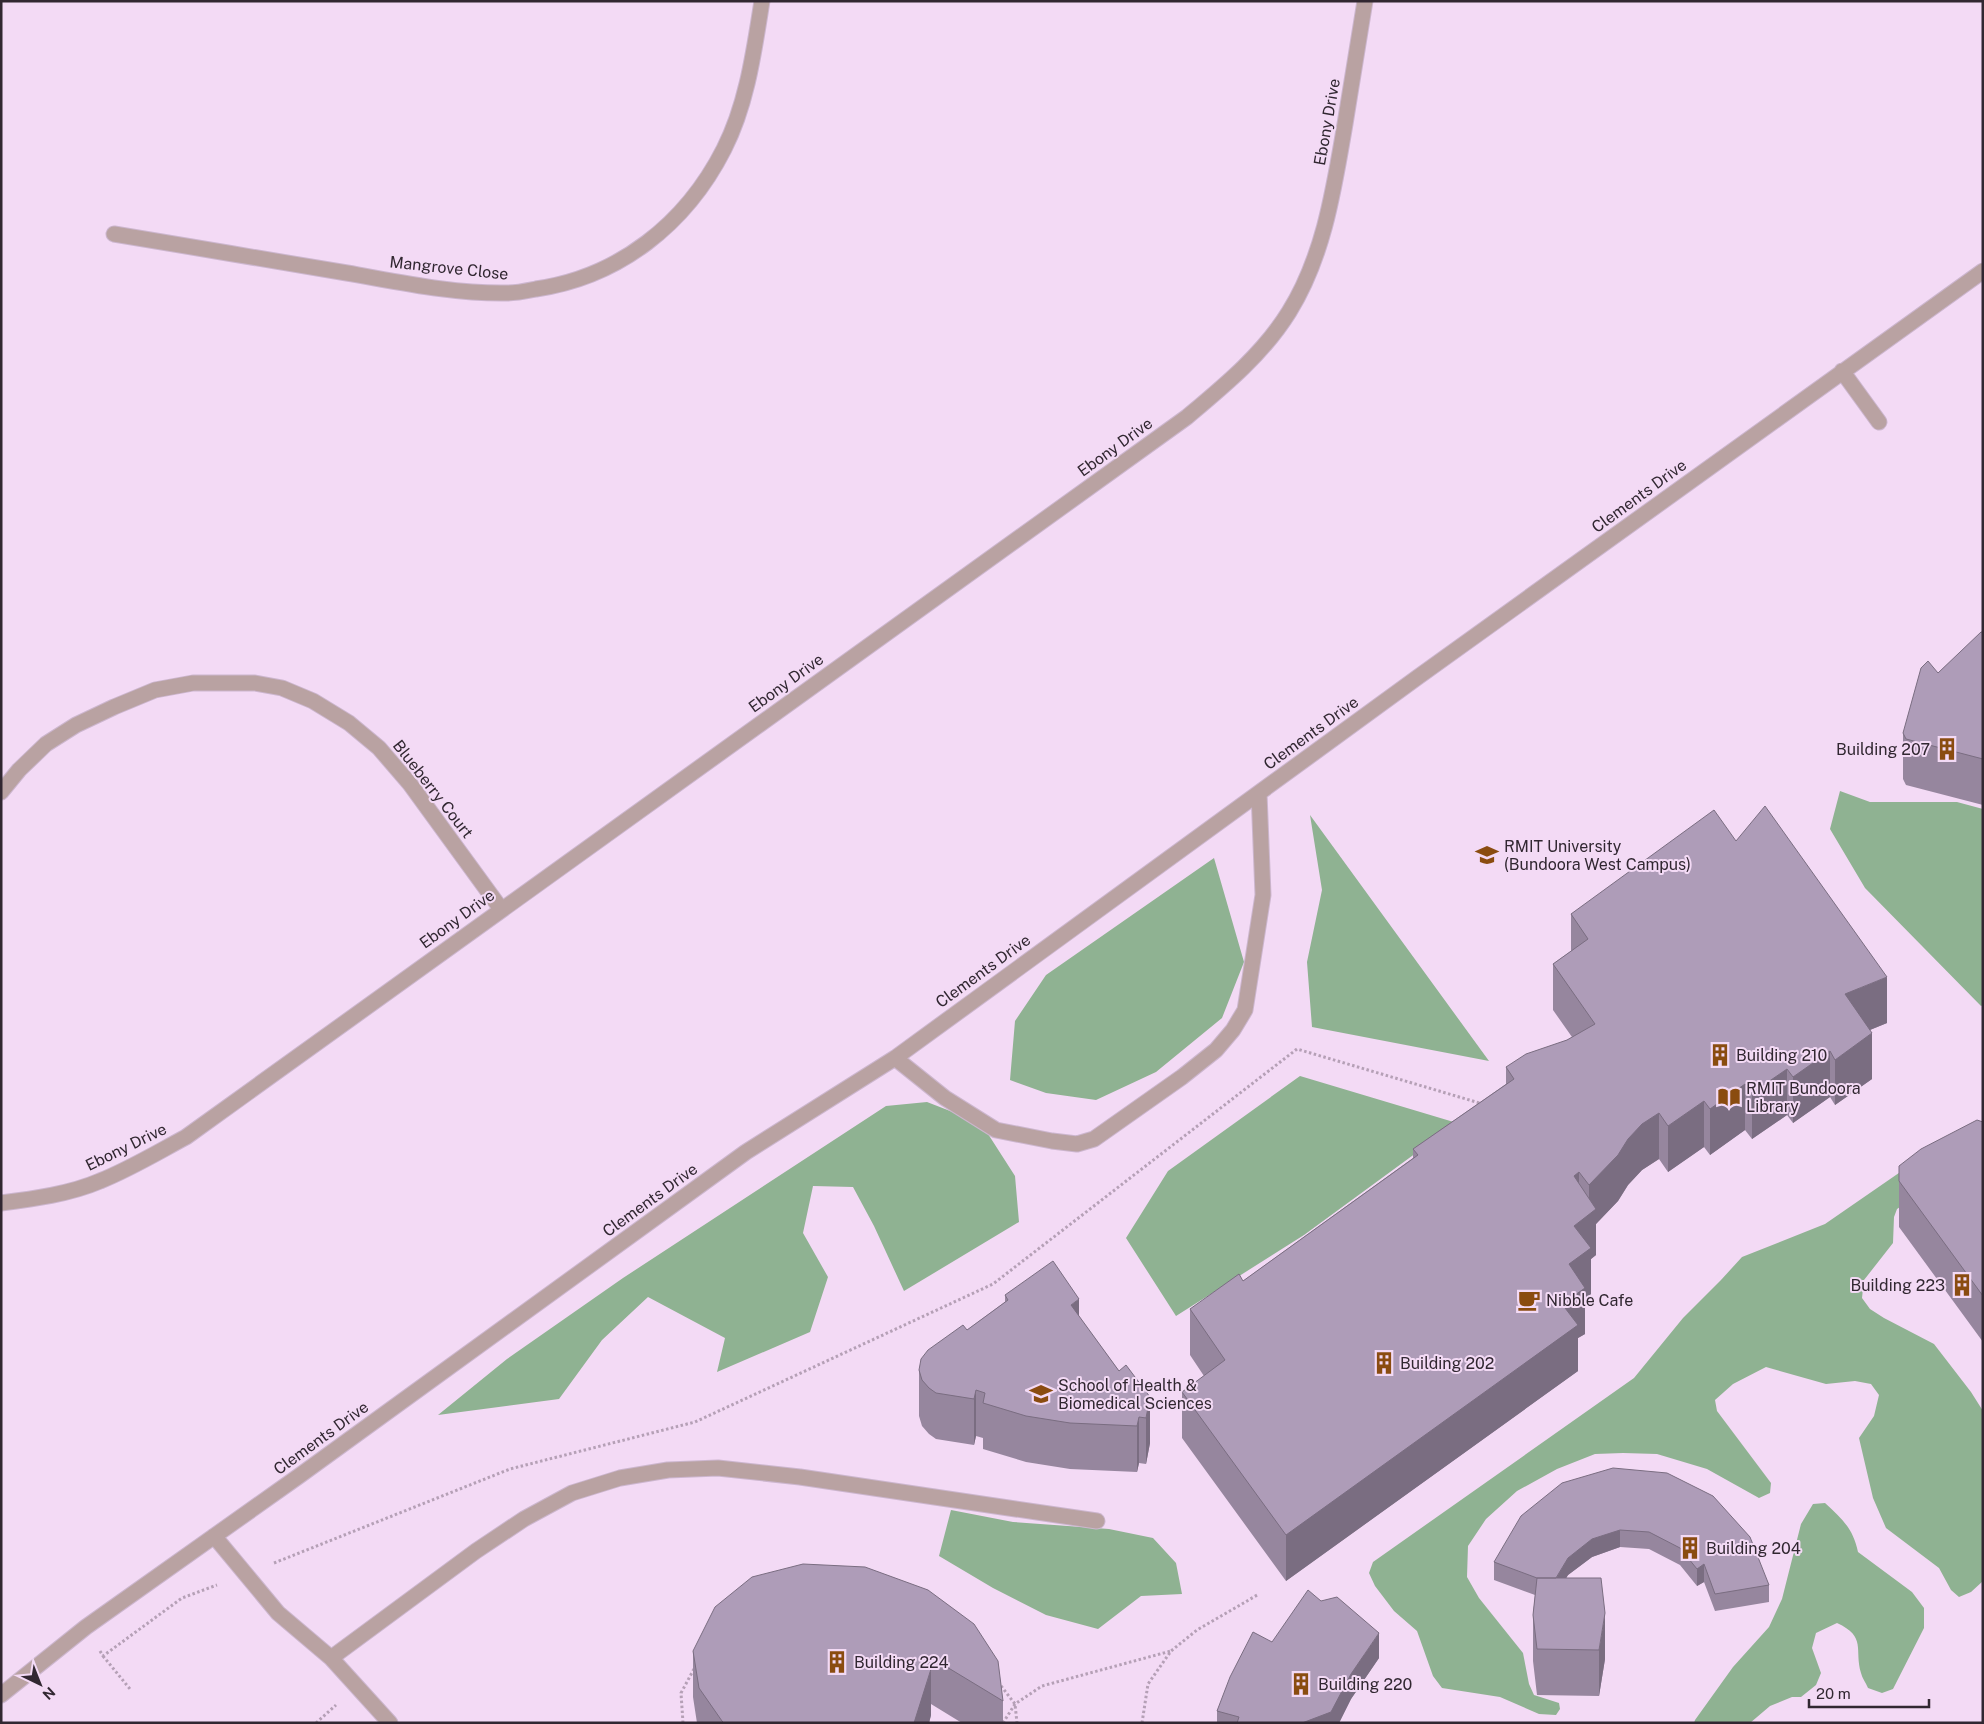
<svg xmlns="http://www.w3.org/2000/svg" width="1984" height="1724" font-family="'Public Sans',sans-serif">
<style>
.forest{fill:#8fb292}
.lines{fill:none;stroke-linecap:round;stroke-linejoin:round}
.minor-casing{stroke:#ccb6ce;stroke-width:17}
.path{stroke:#b5a0b6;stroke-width:3;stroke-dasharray:2.5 2.5;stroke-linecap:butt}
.minor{stroke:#b9a2a2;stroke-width:15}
.wall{fill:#96869e}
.shaded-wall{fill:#7a6d81}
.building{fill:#ae9cb8;stroke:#7a6d81}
.labels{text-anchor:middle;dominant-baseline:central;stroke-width:4;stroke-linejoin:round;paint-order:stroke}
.street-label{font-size:16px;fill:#312731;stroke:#f3daf5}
.poi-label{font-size:16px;fill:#312731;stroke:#f3daf5;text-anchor:start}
</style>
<rect width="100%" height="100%" fill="#f3daf5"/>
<path class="forest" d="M1840,791L1870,802H1957L1983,809V1005L1981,1006L1865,888L1830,829Z
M1310,815L1489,1061L1312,1027L1307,962L1322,890Z
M1214,858L1244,962L1222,1018L1156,1072L1096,1100L1046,1093L1010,1080L1015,1021L1046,975Z
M1300,1076L1457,1123L1304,1235L1176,1316L1126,1238L1168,1171Z
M927,1102L981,1123L1015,1176L1019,1222L904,1291L874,1226L853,1187L813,1186L803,1233L828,1277L810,1332L717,1372L725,1338L648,1297L602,1340L559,1399L438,1415L507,1359L623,1278L886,1106Z
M1909,1166H1962L1897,1209L1894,1217L1893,1243L1864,1280L1862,1298L1870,1309L1884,1318L1934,1344L1971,1392L1983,1411V1581L1971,1592L1959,1597L1951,1590L1939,1568L1886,1528L1873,1498L1859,1438L1874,1416L1879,1395L1871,1384L1855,1381L1826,1384L1766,1367L1733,1384L1715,1400L1717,1411L1771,1483L1770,1493L1759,1498L1707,1469L1657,1454L1623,1453L1595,1454L1557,1469L1517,1491L1486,1519L1468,1546L1467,1577L1479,1598L1523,1653L1529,1684L1534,1695L1559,1703L1560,1709L1556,1715L1539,1714L1500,1697L1442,1688L1433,1676L1417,1631L1394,1611L1375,1586L1369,1573L1373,1562L1634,1378L1683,1318L1721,1280L1742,1257L1825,1224Z
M1825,1503C1842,1519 1853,1528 1858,1552L1912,1592L1924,1608V1628L1893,1689L1882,1693L1868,1688C1866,1683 1862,1678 1861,1673C1854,1649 1867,1637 1837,1623L1816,1633L1812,1648L1821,1673L1816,1685L1801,1697H1792L1770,1706L1750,1723H1694L1695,1720L1733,1667L1769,1627L1782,1599L1801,1524L1813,1504Z
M951,1510L1013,1522L1109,1529L1153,1538L1176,1563L1182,1594L1141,1596L1098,1629L1046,1615L993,1588L939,1556Z"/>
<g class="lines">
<defs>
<path id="minor" d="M114,234C192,247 269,260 347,273C399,282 454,294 507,293C517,293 526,291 536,289C619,277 686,224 724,149C747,104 754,51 762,1
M1842,371L1879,422
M1,792L19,770L46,744L76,725L114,707L155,690L193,683H255L282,688L313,701L349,723L379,748L410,784L501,909
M895,1058L945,1098L996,1130L1052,1141L1077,1144L1094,1139L1182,1077L1216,1050L1233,1030L1245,1010L1263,895L1259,793
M1,1203C33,1199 70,1194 100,1181C130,1169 158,1152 186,1137L1187,417C1224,386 1263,354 1289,312C1324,256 1334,188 1345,124C1352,83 1358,42 1365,1
M214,1536L278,1613L331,1658L390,1723
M331,1658L476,1551L524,1519L572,1493L620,1478L668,1470L718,1468L800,1477L1097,1521
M1,1695L86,1627L299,1476L746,1152L895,1058L1418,677L1983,271"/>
</defs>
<use href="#minor" class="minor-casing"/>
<path class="path" d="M274,1563L510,1469L695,1422L993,1284L1297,1049L1483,1104
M100,1651L103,1656L182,1598L217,1585
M103,1656L130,1689
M998,1682L1015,1704L1017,1723
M316,1723L336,1705
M683,1723L681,1693L695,1667
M1003,1723L1015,1704L1042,1686L1171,1651
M1142,1723L1148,1684L1171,1651L1197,1630L1259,1594"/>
<use href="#minor" class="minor"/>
</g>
<path class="wall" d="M1983,632V805L1906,785L1903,779V733L1938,673Z
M1736,841L1887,1023L1870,1030L1872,1079L1835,1105L1830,1097L1793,1123L1787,1115L1752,1139L1745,1130L1710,1155L1704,1147L1668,1172L1659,1159L1642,1170L1628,1185L1618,1201L1596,1224V1255L1591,1259V1294L1585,1298V1334L1578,1338V1371L1286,1581L1182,1438V1392L1204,1376L1190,1355V1309L1243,1281L1413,1158V1149L1506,1084V1067L1567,1040L1572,1037L1553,1010V964L1571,951V914Z
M1983,1122V1342L1899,1227V1166Z
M1005,1295L1079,1317L1119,1371L1150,1397V1443L1146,1464L1139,1463L1137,1472L1070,1469L1026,1462L983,1449V1438L976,1436L974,1445L936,1439L929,1434L922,1426L919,1416V1370L967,1330L1005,1302Z
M1562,1483L1769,1585V1602L1715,1611L1704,1582L1697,1586L1680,1565L1649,1549L1620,1547L1592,1557L1568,1575L1566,1578L1605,1659L1599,1696L1537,1695L1533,1661V1615L1535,1595L1494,1580V1562Z
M803,1564L1003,1701V1723H962L931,1704V1715L929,1723H697L693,1697V1651Z
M1272,1642L1379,1658L1351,1699L1339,1723H1217V1711Z"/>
<path class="shaded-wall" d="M1887,977V1023L1845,1040V994Z
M1872,1033V1079L1835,1105V1060Z
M1830,1051V1097L1793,1123V1077Z
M1787,1069V1115L1752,1139V1093Z
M1745,1084V1130L1710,1155V1109Z
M1704,1101V1147L1668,1172V1126Z
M1659,1113V1159L1642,1170L1628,1185L1618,1201L1596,1224V1255L1591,1259V1294L1585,1298V1334L1578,1338V1371L1286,1581V1535L1562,1304L1569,1264L1574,1226L1589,1214V1185L1628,1139L1642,1124Z
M1579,1172V1218L1574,1176Z
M1079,1299V1345L1071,1305Z
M976,1390V1436L974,1445V1399Z
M1150,1397V1443L1146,1464V1418Z
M1139,1417V1463L1137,1472V1426Z
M1620,1530V1547L1592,1557L1568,1575L1553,1601V1584L1568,1558L1592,1539Z
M1704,1564V1582L1697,1586V1569Z
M1605,1613V1659L1599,1696V1650Z
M1379,1633V1658L1351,1699L1339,1723H1302L1351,1674Z
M927,1655V1683L931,1669V1715L929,1723H914L922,1665Z"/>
<path class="building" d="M1981,632H1983V759L1906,739L1903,733L1921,668L1928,661L1938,673Z
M1765,806L1887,977L1845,994L1872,1033L1835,1060L1830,1051L1793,1077L1787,1069L1752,1093L1745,1084L1710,1109L1704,1101L1668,1126L1659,1113L1642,1124L1628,1139L1618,1155L1589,1185L1579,1172L1574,1176L1596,1209L1574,1226L1591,1248L1569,1264L1585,1288L1562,1304L1578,1325L1286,1535L1182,1392L1225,1360L1190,1309L1239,1274L1243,1281L1418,1155L1413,1149L1514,1079L1506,1067L1526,1054L1567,1040L1595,1024L1553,964L1588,939L1571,914L1714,810L1736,841Z
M1977,1120L1983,1122V1296L1899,1181V1166L1921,1149Z
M1053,1261L1079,1299L1071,1305L1119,1371L1126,1365L1150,1397L1146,1418L1139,1417L1137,1426L1070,1423L1026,1416L983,1403L985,1393L976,1390L974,1399L936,1393L929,1388L922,1380L919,1370L921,1359L928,1350L963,1325L967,1330L1008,1300L1005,1295Z
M1613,1468L1667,1473L1713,1496L1750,1537L1769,1585L1715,1594L1704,1564L1697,1569L1680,1548L1649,1532L1620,1530L1592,1539L1568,1558L1556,1578H1537L1494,1562L1521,1516L1562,1483Z
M803,1564L865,1567L928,1590L974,1624L998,1661L1003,1701L927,1655L922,1665L931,1669L914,1723H724L722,1721L699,1688L693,1651L715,1607L752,1577Z
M1537,1578H1601L1605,1613L1599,1650L1537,1649L1533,1615Z
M1308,1590L1321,1601L1337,1597L1379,1633L1351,1674L1331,1712L1302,1723H1237L1239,1717L1217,1711L1230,1677L1253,1632L1272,1642Z"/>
<defs>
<symbol id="building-bare" viewBox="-9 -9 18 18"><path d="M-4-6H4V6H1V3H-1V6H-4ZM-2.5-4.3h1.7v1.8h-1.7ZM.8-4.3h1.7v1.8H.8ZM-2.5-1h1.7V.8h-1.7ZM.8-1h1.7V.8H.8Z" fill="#8a4c10" stroke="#f3daf5" stroke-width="2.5" paint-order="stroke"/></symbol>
<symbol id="university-bare" viewBox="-9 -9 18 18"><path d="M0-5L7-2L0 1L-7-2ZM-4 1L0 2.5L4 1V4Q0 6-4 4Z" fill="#8a4c10" stroke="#f3daf5" stroke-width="2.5" paint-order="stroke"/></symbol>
<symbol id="library-bare" viewBox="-9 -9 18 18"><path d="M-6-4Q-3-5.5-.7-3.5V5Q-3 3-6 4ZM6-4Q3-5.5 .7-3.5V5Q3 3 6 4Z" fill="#8a4c10" stroke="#f3daf5" stroke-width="2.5" paint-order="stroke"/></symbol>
<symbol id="cafe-bare" viewBox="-9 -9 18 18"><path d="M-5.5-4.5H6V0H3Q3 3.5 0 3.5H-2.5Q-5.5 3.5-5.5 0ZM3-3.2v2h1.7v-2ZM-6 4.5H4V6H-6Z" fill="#8a4c10" stroke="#f3daf5" stroke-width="2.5" paint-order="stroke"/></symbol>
</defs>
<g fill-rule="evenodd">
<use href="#building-bare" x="1931" y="733" width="32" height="32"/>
<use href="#university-bare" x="1471" y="839" width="32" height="32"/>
<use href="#building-bare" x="1704" y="1039" width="32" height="32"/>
<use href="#library-bare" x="1713" y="1081" width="32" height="32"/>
<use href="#building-bare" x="1946" y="1269" width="32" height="32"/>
<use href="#cafe-bare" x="1513" y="1284" width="32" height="32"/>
<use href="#building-bare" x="1368" y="1347" width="32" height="32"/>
<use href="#university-bare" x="1025" y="1378" width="32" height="32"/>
<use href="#building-bare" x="1674" y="1532" width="32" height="32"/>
<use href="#building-bare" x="821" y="1646" width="32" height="32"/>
<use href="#building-bare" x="1285" y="1668" width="32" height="32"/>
</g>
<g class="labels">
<g class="street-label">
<text transform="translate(1327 122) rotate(-80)">Ebony Drive</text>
<text transform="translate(449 268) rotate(6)">Mangrove Close</text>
<text transform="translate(1115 447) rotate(-36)">Ebony Drive</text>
<text transform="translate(1639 496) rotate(-36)">Clements Drive</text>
<text transform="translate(786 683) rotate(-36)">Ebony Drive</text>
<text transform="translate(1311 733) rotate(-36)">Clements Drive</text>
<text transform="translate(433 789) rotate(52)">Blueberry Court</text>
<text transform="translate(457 919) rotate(-36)">Ebony Drive</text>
<text transform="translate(983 971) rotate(-36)">Clements Drive</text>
<text transform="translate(126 1147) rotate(-26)">Ebony Drive</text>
<text transform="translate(650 1200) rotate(-36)">Clements Drive</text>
<text transform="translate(321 1438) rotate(-36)">Clements Drive</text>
</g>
<g class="poi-label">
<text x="1930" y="749" text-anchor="end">Building 207</text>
<text x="1504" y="846">RMIT University<tspan x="1504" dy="18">(Bundoora West Campus)</tspan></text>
<text x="1736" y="1055">Building 210</text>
<text x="1746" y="1088">RMIT Bundoora<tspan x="1746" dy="18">Library</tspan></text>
<text x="1945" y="1285" text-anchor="end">Building 223</text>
<text x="1546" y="1300">Nibble Cafe</text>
<text x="1400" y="1363">Building 202</text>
<text x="1058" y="1385">School of Health &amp;<tspan x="1058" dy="18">Biomedical Sciences</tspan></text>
<text x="1706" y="1548">Building 204</text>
<text x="854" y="1662">Building 224</text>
<text x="1318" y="1684">Building 220</text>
</g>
</g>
<rect width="1984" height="1724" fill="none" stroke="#312731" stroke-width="5"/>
<g transform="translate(40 1684) rotate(137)" stroke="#f3daf5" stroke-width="4" paint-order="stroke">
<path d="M0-4L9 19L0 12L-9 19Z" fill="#312731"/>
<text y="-8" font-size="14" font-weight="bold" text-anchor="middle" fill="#312731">N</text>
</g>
<path d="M1809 1699v8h120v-8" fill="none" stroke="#312731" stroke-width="2.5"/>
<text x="1816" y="1699" font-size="15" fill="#312731" stroke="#f3daf5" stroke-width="4" paint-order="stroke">20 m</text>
</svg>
